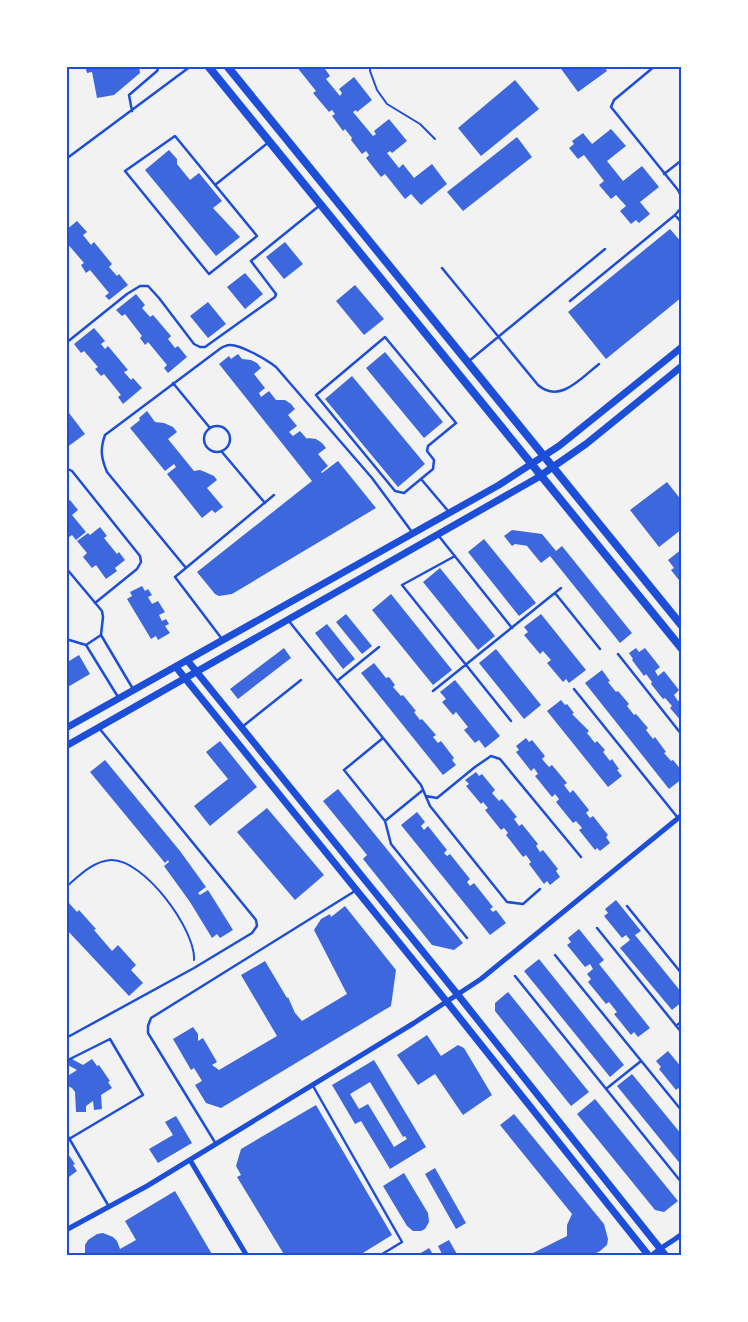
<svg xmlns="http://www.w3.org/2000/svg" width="748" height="1322" font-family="'Asap Condensed',sans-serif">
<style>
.building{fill:#3d67dc;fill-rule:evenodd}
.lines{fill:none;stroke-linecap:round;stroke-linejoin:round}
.path{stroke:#1d4ed8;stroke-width:2}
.service{stroke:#1d4ed8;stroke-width:2.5}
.minor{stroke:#1d4ed8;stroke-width:5}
.tertiary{stroke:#1d4ed8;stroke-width:7}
.secondary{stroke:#1d4ed8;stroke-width:8}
.neatline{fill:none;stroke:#1d4ed8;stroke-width:2}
</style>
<rect width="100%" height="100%" fill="#f2f2f2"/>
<path class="building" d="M85,66H139L140,73L114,95L97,98L92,72L87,73Z
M296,66H323L330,76L326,79L340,96L342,93L339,89L354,77L372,100L357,112L356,110L353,112L373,136L376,134L374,131L389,119L407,141L392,153L390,151L387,153L399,168L403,164L414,178L432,164L447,184L421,205L411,194L405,199L385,174L381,177L366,158L369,155L366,151L362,154L351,140L352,138L345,129L343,131L332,116L335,114L332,110L329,112L313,93L316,91Z
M559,66H604L607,71L578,92Z
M515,80L539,109L481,156L458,128Z
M611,129L626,146L607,161L623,181L642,166L659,187L640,202L650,214L639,223L636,220L631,224L620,211L626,206L616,195L611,199L599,185L604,181L584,155L578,159L569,148L574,144L572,141L583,133L592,144Z
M517,137L532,157L463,211L447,192Z
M169,150L177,159V164L190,180L199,173L222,201L213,208L240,237L216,256L145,170Z
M77,221L87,232L83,235L91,245L94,242L112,264L109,267L117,276L119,274L128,285L109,300L105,296L109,293L90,270L86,273L81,265L84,263L66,242V230Z
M670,229L682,243V297L606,359L568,312Z
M285,242L303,264L284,279L266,257Z
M245,273L263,294L245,309L227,287Z
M355,285L384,319L364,335L336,301Z
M136,294L145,305L142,308L150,317L153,315L171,336L168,339L175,348L178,346L187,357L168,373L164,368L167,365L148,342L145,345L140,338L142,336L125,314L122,316L116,310Z
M208,302L226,324L208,338L190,316Z
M94,328L105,341L101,344L105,349L108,346L128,370L124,372L131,380L133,378L142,388L123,404L118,397L121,395L104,374L101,376L95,369L98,367L84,351L81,353L74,344Z
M385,352L443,422L424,438L366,368Z
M238,354L242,359L251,360L257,363L261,368L254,374L265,388L259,393L261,397L269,391L276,400H285L291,404L295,409L288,415L297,426L289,432L293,436L300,431L307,439L308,438L316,439L322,443L326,448L318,454L328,466L321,472L322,473L338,461L376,508L232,594L219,596L215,594L197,572L312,481L219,364L229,356L231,359Z
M352,376L425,464L398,487L325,399Z
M66,409L85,434L66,448Z
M147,411L155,422L164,423L173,427L177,432L168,439L194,471L200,470L205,472L214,476L217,480L207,488L223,507L215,513L212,510L202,518L167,474L176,467L174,464L165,471L130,428L140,420L139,418Z
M667,482L682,501V529L659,547L630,510Z
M70,500L78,510L72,515L86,532L76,540L72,535L66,539V502Z
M100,527L107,536L104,538L117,554L119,552L125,560L115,568L117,571L106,579L96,565L92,568L83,557L87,553L77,541L88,533L90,535Z
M512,530L542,534L556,551L562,546L632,633L620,643L550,556L541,563L527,546H528L515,544L512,546L504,536Z
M484,539L536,603L519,616L468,552Z
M682,549V584L671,570L674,568L668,560Z
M440,568L495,636L478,650L423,582Z
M142,586L145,591L148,589L152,595L148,597L152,604L158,601L165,612L159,615L162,621L166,619L169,624L165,626L170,633L158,640L156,636L151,639L127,599L132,596L130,592Z
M391,594L452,670L433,685L372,610Z
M346,614L372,646L362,654L336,622Z
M541,614L586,670L569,683L566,679L563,682L547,663L551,660L543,651L540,654L524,635L528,632L524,627Z
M327,624L355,659L343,669L315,633Z
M284,648L291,658L238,699L230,689Z
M636,648L639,652L645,648L660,667L655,671L658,676L664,671L679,690L674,695L678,701L682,698V722L670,708L672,706L665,698L663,699L651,684L652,682L646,674L644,676L632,660L633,659L629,653Z
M496,649L541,705L524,719L479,663Z
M79,655L90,674L66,688V663Z
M374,663L386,678L389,677L395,685L393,687L401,696L403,695L416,711L414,712L420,720L422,719L436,735L433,737L438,743L441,741L454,758L452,760L456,765L443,775L361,673Z
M602,670L610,681L608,682L616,692L618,691L629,704L627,706L634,715L636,714L648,728L646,730L653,739L655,737L666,752L664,753L671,761L673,760L682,771L680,773L682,779L669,789L585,683Z
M455,680L500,736L485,748L479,740L475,743L464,730L468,727L456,712L453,715L442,702L446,699L440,692Z
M561,700L565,705L567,704L574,713L572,714L589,731L587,733L595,743L597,741L605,750L603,752L610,761L612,759L619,769L617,770L622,776L608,787L547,711Z
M526,738L529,742L532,740L545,756L542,759L549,767L552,765L567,783L564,785L570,793L573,790L589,810L586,813L590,818L593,816L608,835L606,837L610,843L600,851L597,848L595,850L579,830L582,828L576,821L573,823L556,802L559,799L555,794L552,797L535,776L538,774L534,768L531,771L516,752L519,750L516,746Z
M220,741L257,787L210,826L194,806L228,779L206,752Z
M105,760L180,851L206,887L198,893L200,895L208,890L233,930L220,938L217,934L212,938L190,902L164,866L169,862L168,860L165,863L90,772Z
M476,772L479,776L482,774L495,790L492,793L499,801L502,799L517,817L514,819L519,826L522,824L538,844L536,846L540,852L543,850L558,869L556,871L560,877L550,885L547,881L544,884L529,864L531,862L526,855L523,857L506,835L508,833L504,828L501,830L485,810L488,808L483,802L481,804L466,786L469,784L465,780Z
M338,789L463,943L454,950L432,945L363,859L367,855L323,801Z
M267,808L324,875L295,900L237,832Z
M417,812L425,822L421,826L424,830L428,826L447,850L444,853L447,856L450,854L470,879L467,882L470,886L474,883L493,907L490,909L493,912L496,910L506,923L490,935L401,825Z
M616,900L641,931L635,935L682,993V1002L672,1010L620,948L630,940L626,935L622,938L604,916L608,913L605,909Z
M68,902L77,912L79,910L96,929L94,930L112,951L118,945L136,965L131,970L143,983L129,996L66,929V904Z
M345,906L396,970L391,1006L221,1108L206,1103L195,1085L202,1081L194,1068L191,1070L173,1039L193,1027L198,1034V1041L203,1038L217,1062L212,1065L219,1070L277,1036L241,975L265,961L287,998L288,997L295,1013L302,1021L347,994L314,930L321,919L330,914L331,917Z
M579,929L604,960L599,964L650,1028L638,1037L634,1032L631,1035L614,1014L617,1012L609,1002L606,1004L588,982L591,979L587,974L593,969L590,964L585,967L567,945L571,942L568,938Z
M539,959L624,1065L610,1077L524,971Z
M508,992L589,1092L571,1106L495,1011V1003Z
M427,1035L441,1056L458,1045L464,1048L492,1095L463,1115L435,1074L418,1085L397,1055Z
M668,1051L682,1068V1093L678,1088L676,1090L659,1069L661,1067L656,1061Z
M70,1058L83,1065L92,1059L97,1066L99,1065L110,1081L108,1082L112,1088L101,1095L102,1109L94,1110L93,1101L86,1106V1112H76L75,1092L72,1088L66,1085V1077L77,1070L66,1064Z
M374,1060L426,1147L390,1169L361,1121L355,1124L332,1085ZM370,1082L403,1137L405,1136L407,1139L394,1147L368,1104L359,1109L350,1094Z
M632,1074L682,1135V1166L617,1086Z
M595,1099L678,1201L664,1212L655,1210L577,1114Z
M316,1105L392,1235L358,1256H285L237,1177L241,1175L236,1166L241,1149Z
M514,1114L604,1224L608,1239L607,1245L600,1251L591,1256H527L567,1236V1225L572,1214L500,1125Z
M176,1116L192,1143L158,1163L149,1149L173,1135L165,1122Z
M66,1151L75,1164L73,1165L77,1171L66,1179Z
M435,1168L466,1223L456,1229L425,1174Z
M404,1173L428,1213L429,1222L425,1229L421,1231H413L407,1226L383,1186Z
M175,1191L213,1256H85V1245L88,1240L97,1234L103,1233L113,1237L117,1241L120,1249L136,1240L125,1221Z
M449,1240L458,1256H439L442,1254L438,1246Z
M429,1248L434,1256H416Z"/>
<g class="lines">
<path class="path" d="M370,66V71L377,90L387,104L420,124L435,139
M66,887C79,876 93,861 111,860C144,859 196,930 194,960"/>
<path class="service" d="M655,66L614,100L611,107L678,190L682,198
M132,111L129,95L157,71L159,66
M175,136L257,236L209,274L125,171Z
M66,159L191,66
M664,174L682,160
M215,185L269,142
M675,215L682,223
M442,268L538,385C560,404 581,378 599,364
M570,301L675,215L682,207
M385,337L456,423L428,446L427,451L434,460L433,469L404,493L395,491L316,395Z
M66,343L127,294L140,286H148L159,298L194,344L200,347H205L275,297L276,294L251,261L319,206
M469,361L605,249
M173,383L210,428
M204 439a13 13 0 1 1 26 0a13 13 0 1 1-26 0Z
M222,452L265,503
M66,468L72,471L140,556L141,562L137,569L95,603
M421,479L449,512
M438,535L512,628
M455,556L402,585L511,721
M66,568L102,611L103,617L101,635
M186,568L107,472C101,458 100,449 105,435L221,348C222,347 228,345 229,345C240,344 267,360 276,367L372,478L412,532
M555,593L600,649
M288,620L421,785L430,806L507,902L523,904L540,889
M66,639L86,645
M222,639L175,577L274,495
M618,654L682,735
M337,681L379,647
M574,689L678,818
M433,691L561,588
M118,697L86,645L101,635L133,689
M242,727L301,680
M383,738L344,770L385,821L423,790
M426,796L437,798L475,767L491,756L500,759L581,857
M385,821L391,844L467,938
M627,906L682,974
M597,928L682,1033
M555,955L682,1111
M515,976L682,1183
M676,1026L682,1021
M66,1038L194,968L252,933L257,926L256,920L99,728
M66,1061L110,1039L143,1095L69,1139
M313,1086L402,1242L379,1256
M606,1089L641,1061
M66,1133L108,1205
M216,1144L148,1033V1026L151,1018L355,891"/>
<path class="minor" d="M190,1160L247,1256
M66,1230L147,1186L414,1023L481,979L682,815
M651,1256C661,1247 672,1242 682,1234"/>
<path class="tertiary" d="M187,660L458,995L666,1256
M176,667L447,1002L649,1256
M66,728L499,485L559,446L682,347
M66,746L537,478L586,444L682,366"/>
<path class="secondary" d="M208,66L682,649
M227,66L682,626"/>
</g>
<rect width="748" height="1322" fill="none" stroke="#ffffff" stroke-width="135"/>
<rect x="68" y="68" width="612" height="1186" class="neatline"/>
</svg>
